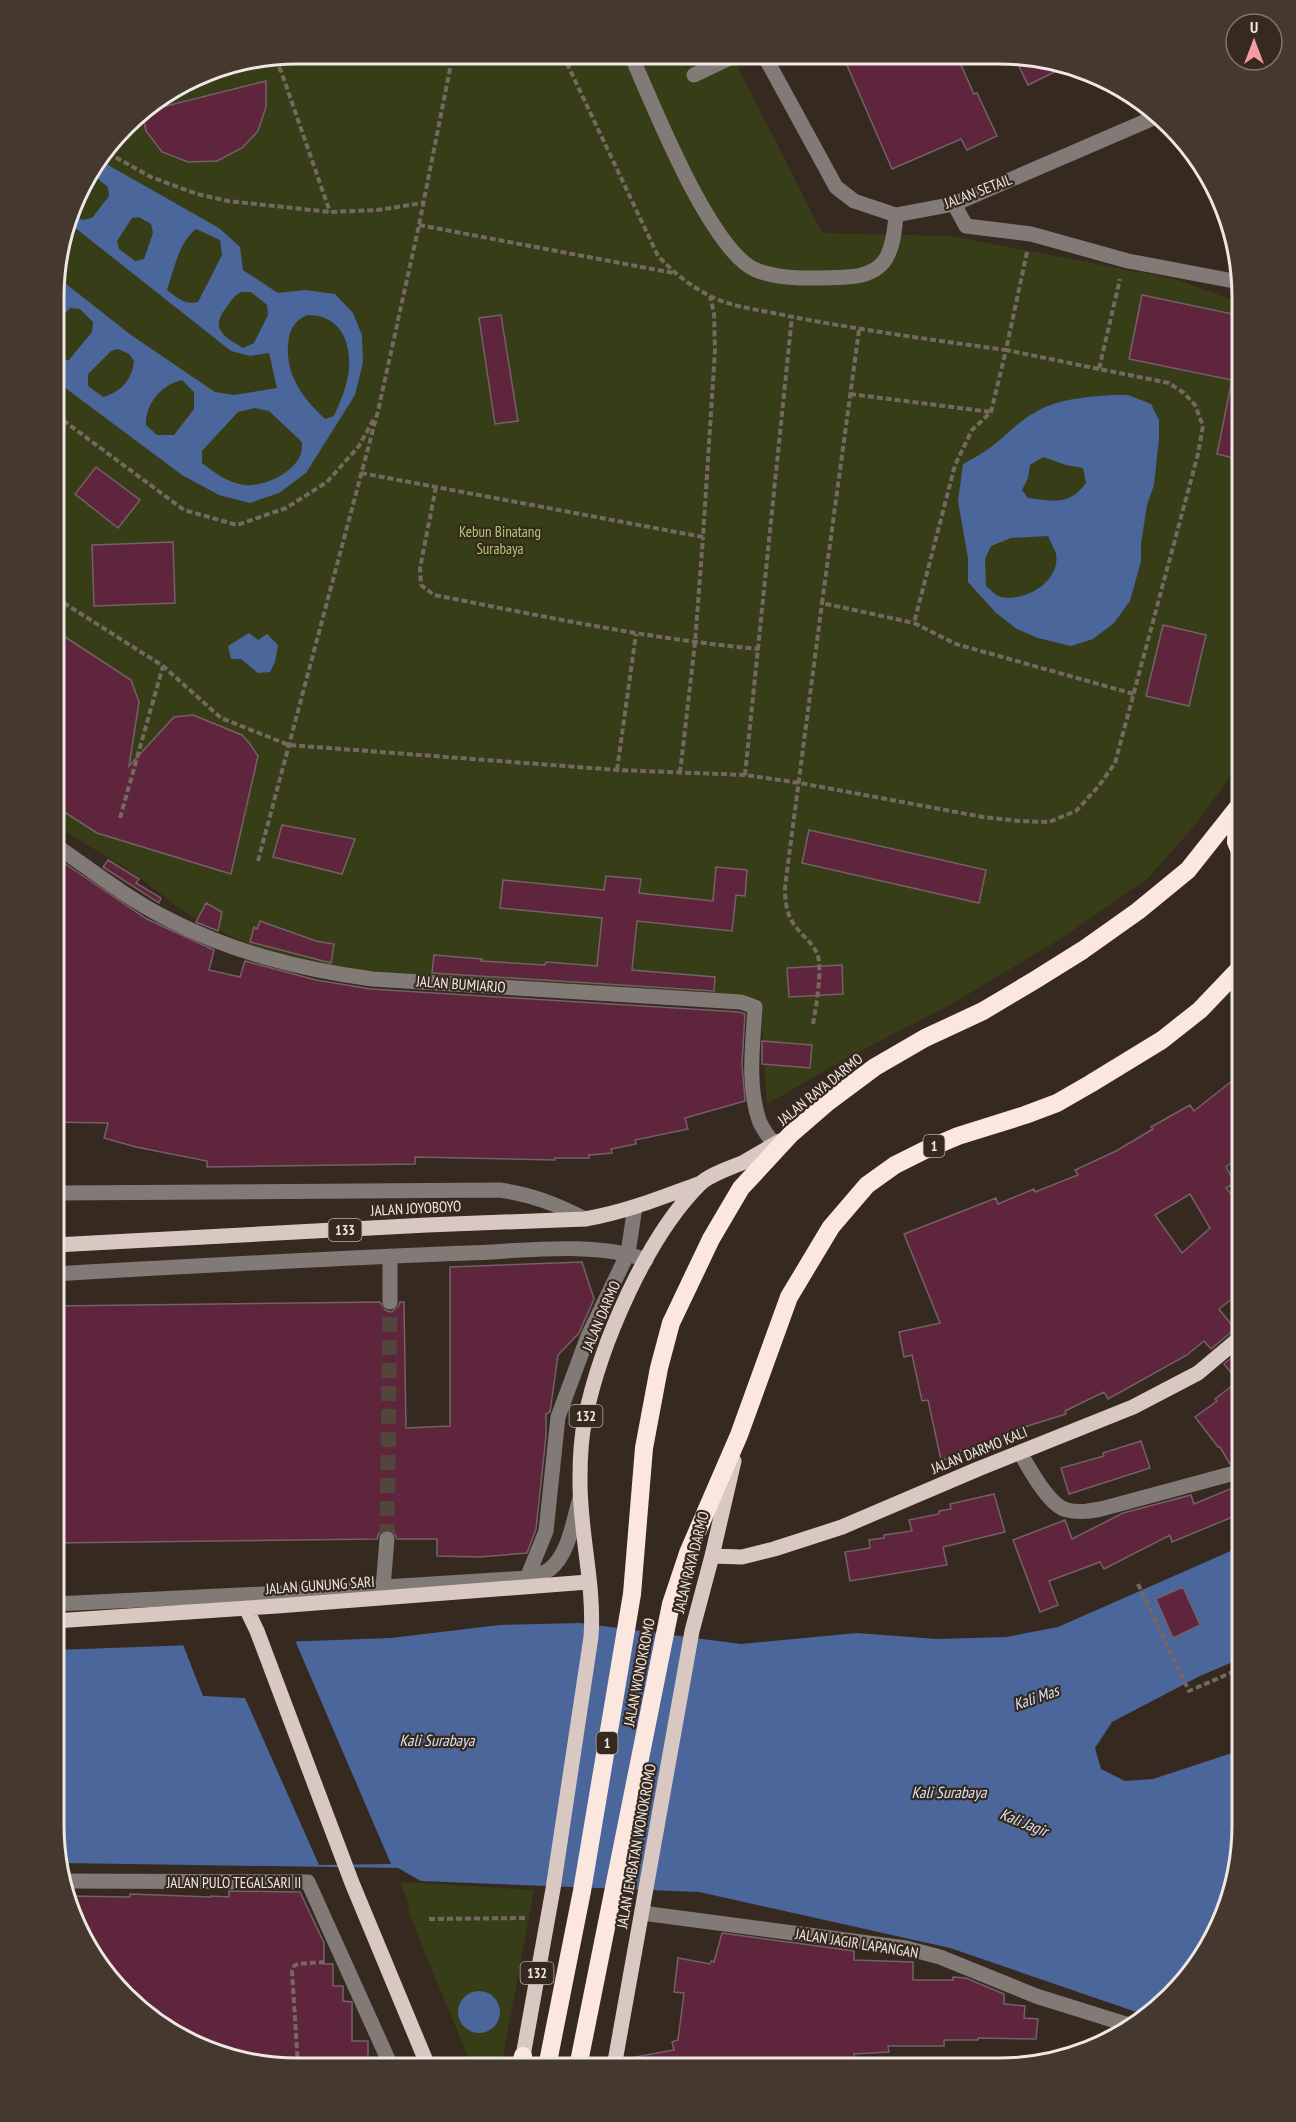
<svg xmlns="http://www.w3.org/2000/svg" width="1296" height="2122" font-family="'PT Sans Narrow',sans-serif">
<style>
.green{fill:#373e17}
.water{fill:#4a669a;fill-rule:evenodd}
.pier{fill:#36291f}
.building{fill:#5f253d;stroke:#746167;stroke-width:1.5;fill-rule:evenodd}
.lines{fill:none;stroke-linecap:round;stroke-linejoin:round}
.minor-tunnel{stroke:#52463c;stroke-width:15;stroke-dasharray:15 8;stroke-linecap:butt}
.path{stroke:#746860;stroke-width:4;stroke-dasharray:6 3;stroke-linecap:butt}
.minor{stroke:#827a77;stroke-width:15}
.major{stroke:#d9c8c2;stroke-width:15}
.highway{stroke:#fce7df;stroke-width:18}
.labels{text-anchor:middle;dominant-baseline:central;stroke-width:4.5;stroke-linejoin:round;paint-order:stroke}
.shield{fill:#36291f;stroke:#b8aea7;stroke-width:1.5}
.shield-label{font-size:14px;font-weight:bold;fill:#efe7e1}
.street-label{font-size:15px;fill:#efe7e1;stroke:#36291f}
.park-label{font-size:15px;fill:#b6c86c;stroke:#36291f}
.water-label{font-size:16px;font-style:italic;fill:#d9e2f2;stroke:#36291f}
.rim{fill:none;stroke:#efe7e1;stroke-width:3}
</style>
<rect width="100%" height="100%" fill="#36291f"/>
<path class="green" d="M298,54L732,55L822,233L951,236L1175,279L1238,302L1242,305V759L1197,823L1148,878L1059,940L948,1006L849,1057L767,1104L760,999L456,981L317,967L255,947L202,923L179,908L128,869L55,826L56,266L79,190L137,115L205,72Z
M400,1882L534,1890L501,2067H472L410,1916L407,1899Z"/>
<path class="water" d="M101,161L219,228L240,247L243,270L278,293L305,290L335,294L353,313L362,335L363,362L355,395L306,473L279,493L250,503L219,495L182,475L56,381V357L60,361L69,360L92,332L93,322L80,309L70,308L56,323V276L131,335L215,392L234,395L277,388L269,353L250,356L231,351L69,223L72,212L82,220L92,218L109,196L108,187L98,179L87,180ZM139,217L151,224L153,233L144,259L135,261L119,249L117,241L132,218ZM196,229L220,240L222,255L198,302C185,305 177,298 167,290C174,269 179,242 196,229ZM241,292H251L267,305L268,315L254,343L243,348C225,337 210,330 225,309C230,303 233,296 241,292ZM307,315C346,314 355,353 346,385C343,396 338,406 334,416L325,419C303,398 286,376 288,345C289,330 294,321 307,315ZM118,349L129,354L134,361C132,380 121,392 103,397L88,386V374L111,351ZM182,380L194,392V409L174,435H157L146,425C145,404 162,384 182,380ZM255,408L269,411L302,442C302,446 302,452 300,456C292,474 263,487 244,485C228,483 214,472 202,463V451L238,412Z
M1111,395H1128L1151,404L1159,420V438L1154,485L1147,505L1141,544V561L1130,601L1114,623L1093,639L1071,646L1038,638L1017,629L996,613L968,582V558L958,501L963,464C971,460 979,455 987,450C1003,439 1016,423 1034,413C1057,399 1085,397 1111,395ZM1043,457L1066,465L1083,468L1086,483C1069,506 1054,501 1028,498L1022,490L1028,478L1030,465ZM1048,536C1050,541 1054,548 1056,553C1061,582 1025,602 1001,597C995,596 990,589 986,586L985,559L991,546L1011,538Z
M249,633L258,640L267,634L278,645L275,662L270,672L258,673L241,659H231L228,646Z
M1242,1546V1658L1200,1676L1112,1722L1095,1748L1101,1769L1125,1781L1153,1779L1241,1750V1840L1224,1917L1192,1972L1148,2016L950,1948L699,1892L421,1881L398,1868L62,1863L54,1824V1650L391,1638L499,1625L580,1623L741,1644L857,1633L937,1639L1006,1637L1058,1627Z
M458 2012a21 21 0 1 1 42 0a21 21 0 1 1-42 0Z"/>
<path class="pier" d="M294,1638L391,1864L319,1865L245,1698L203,1696L182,1642Z"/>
<path class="building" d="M843,56H957L974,94L977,93L997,136L967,150L961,139L892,169Z
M1014,56H1030L1067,66L1028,85Z
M266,81V107L258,131L242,148L217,161L188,162L162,152L146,131L142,112Z
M1142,295L1242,316L1240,377H1242V460L1217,454L1232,380L1129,359Z
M501,315L518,421L495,424L479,318Z
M96,467L140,500L118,528L75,494Z
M173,542L175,603L94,606L92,545Z
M1163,625L1206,635L1189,706L1146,696Z
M56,631L131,680L139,702L129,766L174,717L193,715L242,735L250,744L258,756L231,874L97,833L55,806Z
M282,825L355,839L342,874L273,857Z
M809,830L986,870L979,903L802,863Z
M55,857L147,919L214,950L209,970L240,977L245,961L316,980L371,989L739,1012L745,1014L742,1064L745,1101L685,1118L688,1129L635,1140L636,1144L611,1149L612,1153L589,1155V1158H555V1160L415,1157V1164L207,1167V1161L136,1147L104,1138L108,1123L55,1122Z
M108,860L139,879L136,883L161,898L159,903L103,867Z
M716,867L747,870L745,896L736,895L732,931L637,921L632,970L715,977L714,991L432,973L434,955L482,959L481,961L545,965L546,962L597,966L602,918L500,908L503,880L604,890L606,876L641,879L639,893L713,901Z
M206,903L222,912L218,931L196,922Z
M260,921L316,941L334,944L331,963L250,942L254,927L257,929Z
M842,965L843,994L789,997L787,968Z
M762,1041L812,1045L810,1068L762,1064Z
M1242,1073V1154L1226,1167L1235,1183L1226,1188L1242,1207V1291L1219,1309L1235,1329L1211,1349L1204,1341L1187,1355L1108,1399L1104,1392L1065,1411L1066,1414L1018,1429L1020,1436L960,1451L961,1456L941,1460L928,1400L922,1401L912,1355L904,1357L899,1332L940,1323L904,1234L996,1198L998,1204L1034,1189L1035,1192L1078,1175L1075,1170L1116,1151L1153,1129L1151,1127L1190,1105L1194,1111ZM1190,1194L1210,1228L1182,1253L1155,1215Z
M582,1262L594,1299L579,1333L558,1355L550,1412L546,1414V1436L536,1529L527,1553L480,1557L437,1556V1539H397L393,1531L387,1529L379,1533L377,1539L54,1543L55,1306L380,1302L385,1310L391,1312L398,1307L400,1302H404L406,1428L450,1426V1267Z
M1242,1349V1462L1230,1464L1220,1447H1218L1195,1417L1217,1401L1215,1399L1238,1381L1224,1364Z
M1141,1441L1150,1468L1069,1494L1061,1468L1104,1456L1103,1453Z
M1242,1484V1513L1172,1542L1170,1535L1104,1569L1100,1562L1049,1581L1058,1605L1040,1612L1013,1540L1065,1520L1072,1539L1123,1513L1191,1495L1194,1504Z
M994,1494L1005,1532L943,1547L947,1565L850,1581L845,1552L870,1548L869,1540L884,1538V1535L912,1531L909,1520L939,1514V1511L951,1509L950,1504Z
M1183,1587L1200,1625L1173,1638L1156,1599Z
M229,1891L300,1892L324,1943V1964H333V1986H343V2001L352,2002V2041H368V2066H339V2063L309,2066H266L205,2050L150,2018L105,1973L72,1917L68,1896L130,1897V1894L211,1897V1896L229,1897Z
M722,1933L854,1951V1960L913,1962V1980H953V1977L966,1978L1004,1994V2004L1025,2006L1024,2018L1038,2019L1036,2039L978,2038V2040H944V2046H888L889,2052L854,2054L855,2068L636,2067L635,2057L674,2050L672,2042L678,2040L684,1993L674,1992L678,1958L710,1964L711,1961L714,1962Z"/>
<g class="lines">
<path class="minor-tunnel" d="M387,1539L390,1302"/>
<path class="path" d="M563,55L658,256C673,272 689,285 708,295C732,308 763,310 788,316C860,330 933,340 1006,350L991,412L972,430L955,465L914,623L956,644L1134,694
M275,59L281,71L330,212
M108,153L151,177L197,194L228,201L330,212L378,210L422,203
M419,225L673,273
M1027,252L1006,350L1099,369
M859,330L822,603L914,623
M850,394L991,412
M56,415L184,510L237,525L286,508L327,482L359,446L375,417
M361,473L703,537L715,350L714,313L710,296
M436,487L420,568L421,585L434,595C542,616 649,639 759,649
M56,598L163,666L221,718L289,745L617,770L745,775L800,783L983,817L1019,821L1049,822L1076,811L1098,787L1115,763L1198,454L1203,426L1195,405L1184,393L1169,383L1099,369L1120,279
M617,770L636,634
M680,773L695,643L703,537
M745,775L792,316
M120,818L163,666
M258,861L378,411L419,225L453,54
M813,1024C816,1008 823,967 817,953C811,941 800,934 793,923C786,912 785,900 785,887L822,603
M1138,1584L1189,1691L1242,1668
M429,1919L528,1918
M298,2066L292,1971L294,1966L298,1964L324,1962"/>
<path class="minor" d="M631,55C652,102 710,251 756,270C784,281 818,278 847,277C888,275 893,251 896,215
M764,55L836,187L854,201L896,215L954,204L1158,116
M694,75L736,55
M954,204L966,226L1031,234L1128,261L1239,282
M55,845C91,870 127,898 166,918C231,952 299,969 372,979L741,1002L755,1007C753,1044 747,1084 759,1120C762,1129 769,1137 774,1144
M55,1193L500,1190C533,1195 556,1204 585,1219
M390,1256V1302
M55,1274C193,1266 331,1258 469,1253C523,1251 596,1241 646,1260
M1020,1453C1030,1469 1049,1506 1067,1510C1079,1513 1090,1511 1101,1509L1242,1471
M527,1578L546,1531L558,1417L588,1336L628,1253L635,1207
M383,1588L387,1539
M54,1604L306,1592L527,1578C534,1576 544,1574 550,1569C569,1554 573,1521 580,1498
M65,1881L308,1882L391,2066
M642,1913L906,1948L940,1957L1036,1996L1132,2026"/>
<path class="major" d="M55,1245L427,1225L585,1219C626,1212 663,1197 701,1183
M712,1556L742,1557L774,1549L842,1527L978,1469L1133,1407L1198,1373L1242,1336
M246,1608L257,1631L352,1883L428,2066
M54,1621L277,1606L588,1582
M523,2056L553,1889L591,1637C595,1584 579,1531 580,1478C580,1459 581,1438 585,1419C600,1345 646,1238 700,1184C710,1174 731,1168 744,1162C756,1155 768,1148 780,1141
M614,2067L692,1631L712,1556L734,1461"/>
<path class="highway" d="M1237,809L1236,842L1242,856
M520,2067L523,2056
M547,2067L582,1891L632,1594L644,1448L659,1368L671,1323L711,1239L741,1188L791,1134L828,1102L875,1067L925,1038L983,1011L1035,980L1083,950L1138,911L1188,870L1242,802
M578,2067L671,1604L688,1553L739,1435L789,1297L831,1227L867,1185L895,1165L925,1150L958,1136L1025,1115L1057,1103L1090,1084L1162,1040L1200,1010L1242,966"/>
</g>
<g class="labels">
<g class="shield">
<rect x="923.5" y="1135" width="21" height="22" rx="4.5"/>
<rect x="328.5" y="1219" width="33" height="22" rx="4.5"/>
<rect x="569.5" y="1405" width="33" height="22" rx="4.5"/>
<rect x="596.5" y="1732" width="21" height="22" rx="4.5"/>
<rect x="520.5" y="1962" width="33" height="22" rx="4.5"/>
</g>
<g class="shield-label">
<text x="934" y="1146">1</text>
<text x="345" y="1230">133</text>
<text x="586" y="1416">132</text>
<text x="607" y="1743">1</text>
<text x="537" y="1973">132</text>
</g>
<g class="street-label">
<text transform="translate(978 191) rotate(-21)">JALAN SETAIL</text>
<text transform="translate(461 984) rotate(4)">JALAN BUMIARJO</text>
<text transform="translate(820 1089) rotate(-39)">JALAN RAYA DARMO</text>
<text transform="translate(416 1208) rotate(-3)">JALAN JOYOBOYO</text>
<text transform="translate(601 1316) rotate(-67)">JALAN DARMO</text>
<text transform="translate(979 1450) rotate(-22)">JALAN DARMO KALI</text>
<text transform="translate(691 1562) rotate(-76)">JALAN RAYA DARMO</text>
<text transform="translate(320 1585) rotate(-4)">JALAN GUNUNG SARI</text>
<text transform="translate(639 1672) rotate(-79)">JALAN WONOKROMO</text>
<text transform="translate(636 1846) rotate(-80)">JALAN JEMBATAN WONOKROMO</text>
<text x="234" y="1882">JALAN PULO TEGALSARI II</text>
<text transform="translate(857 1943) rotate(9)">JALAN JAGIR LAPANGAN</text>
</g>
<g class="park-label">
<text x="500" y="531">Kebun Binatang<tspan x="500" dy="17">Surabaya</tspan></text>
</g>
<g class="water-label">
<text transform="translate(1036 1697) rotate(-19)">Kali Mas</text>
<text x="437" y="1740">Kali Surabaya</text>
<text x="949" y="1792">Kali Surabaya</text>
<text transform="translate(1024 1822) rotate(22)">Kali Jagir</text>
</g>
</g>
<path d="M0 0H1296V2122H0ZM297 64H999A233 233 0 0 1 1232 297V1825A233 233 0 0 1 999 2058H297A233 233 0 0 1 64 1825V297A233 233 0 0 1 297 64Z" fill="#45382f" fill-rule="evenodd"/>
<path class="rim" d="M297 64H999A233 233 0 0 1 1232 297V1825A233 233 0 0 1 999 2058H297A233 233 0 0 1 64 1825V297A233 233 0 0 1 297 64Z"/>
<g transform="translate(1254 42)"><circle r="28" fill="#36291f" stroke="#80756d" stroke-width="1.5"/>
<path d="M0-4.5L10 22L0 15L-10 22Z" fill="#f49b9f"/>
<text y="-9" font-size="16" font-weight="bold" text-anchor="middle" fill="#efe7e1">U</text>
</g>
</svg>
